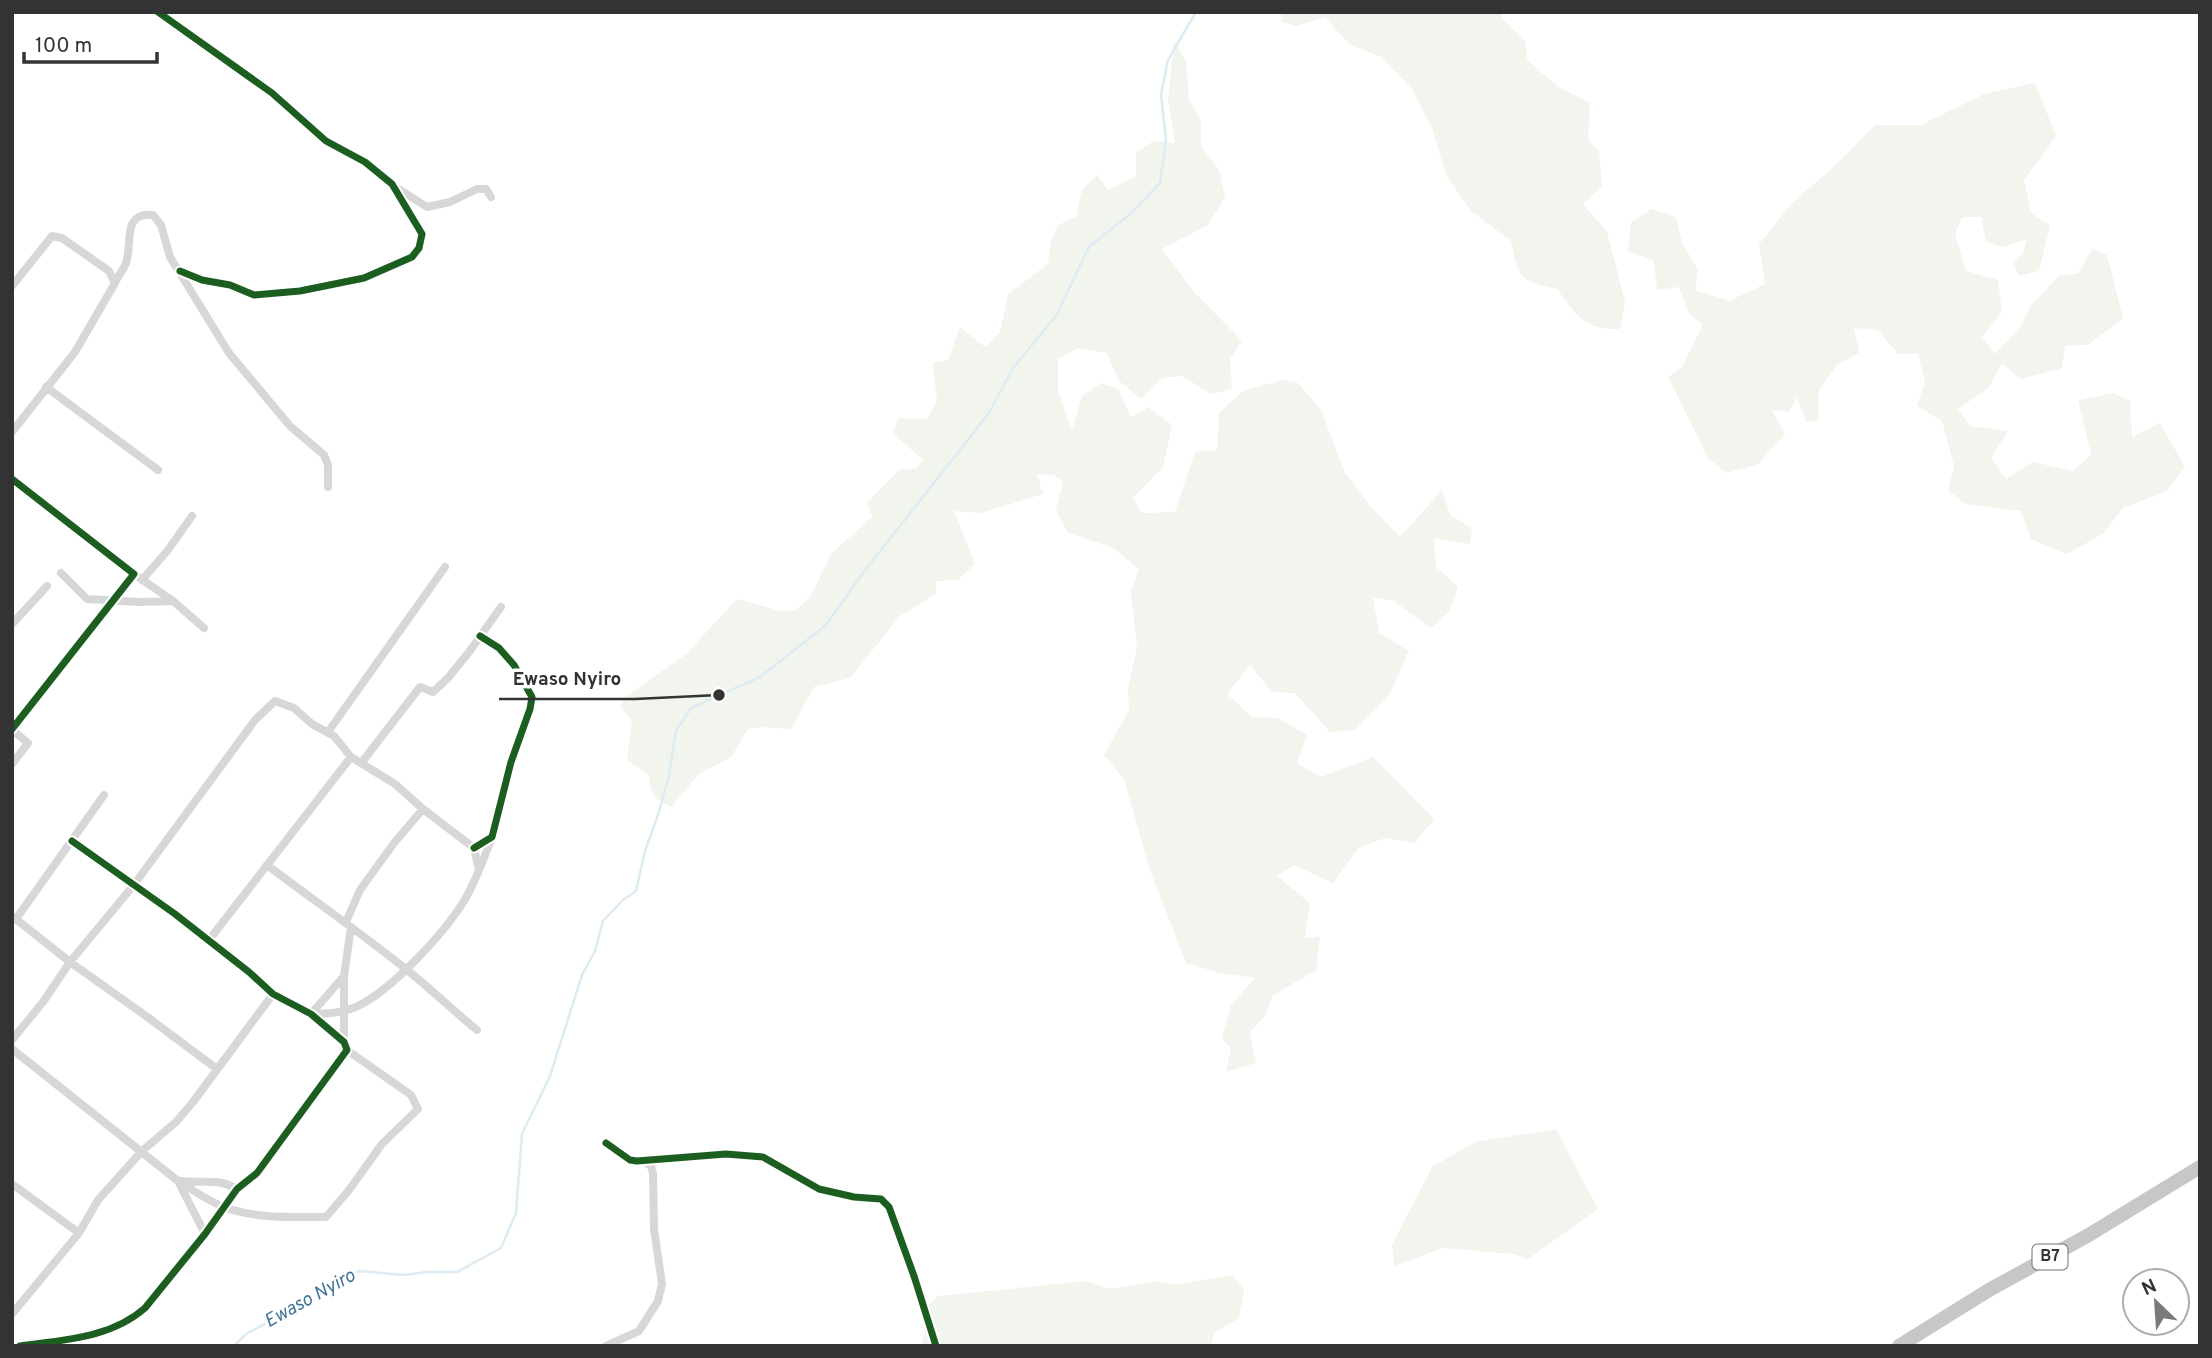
<svg xmlns="http://www.w3.org/2000/svg" width="2212" height="1358" font-family="Overpass,sans-serif">
<style>
.green{fill:#f1f5ed}
.lines{fill:none;stroke-linecap:round;stroke-linejoin:round}
.stream{stroke:#ddebf3;stroke-width:2.5}
.minor{stroke:#d7d7d7;stroke-width:8}
.trunk{stroke:#c7c7c7;stroke-width:14}
.cycleway-casing{stroke:#fff;stroke-width:11}
.cycleway{stroke:#1b5e20;stroke-width:7}
.labels{text-anchor:middle;dominant-baseline:central;stroke-width:7;stroke-linejoin:round;paint-order:stroke}
.shield{fill:#fff;stroke:#707070;stroke-width:2}
.shield-label{font-size:16px;font-weight:bold;fill:#333}
.water-label{font-size:19px;font-style:italic;fill:#3f7597;stroke:#fff}
.leader{fill:none;stroke:#333;stroke-width:2.5}
.callout-dot{fill:#333;stroke:#fff;stroke-width:2.5}
.callout-label{font-size:19px;text-anchor:middle;font-weight:bold;fill:#333;stroke:#fff;stroke-width:7;stroke-linejoin:round;paint-order:stroke}
</style>
<rect width="100%" height="100%" fill="#fff"/>
<path class="green" d="M1281,12H1502V19L1526,42L1527,60L1557,86L1590,103L1588,141L1599,150L1602,186L1583,204L1607,232L1625,302L1620,329C1584,330 1577,316 1557,289C1519,281 1519,278 1511,241L1471,211L1446,175L1432,128L1412,89L1381,57L1349,44L1325,17L1296,26L1282,22Z
M1174,41L1186,61L1189,100L1201,121V146L1219,170L1225,197L1208,225L1162,249L1195,293L1242,341L1230,359L1232,389L1211,394L1182,376L1162,378L1141,399L1119,381L1107,353L1078,348L1058,359V391L1072,431L1082,396L1101,383L1118,389L1131,417L1148,407L1172,425L1163,467L1133,498L1142,513L1175,512L1195,452L1217,450L1219,413L1243,391L1282,380L1298,383L1321,410L1345,473L1371,507L1400,537L1442,490L1450,515L1472,528L1470,544L1434,538L1436,567L1458,587L1450,611L1431,628L1392,600L1373,598L1379,633L1409,651L1389,696L1355,730L1330,732L1295,693L1272,692L1250,665L1227,694L1252,717L1278,718L1307,735L1297,763L1321,777L1373,757L1434,819L1415,843L1385,838L1358,848L1333,883L1294,865L1277,876L1310,903L1305,938L1320,937L1316,970L1272,996L1266,1015L1250,1032L1256,1063L1226,1072L1231,1049L1222,1038L1231,1005L1255,978L1220,973L1186,963L1150,870L1124,779L1104,755L1129,710L1128,688L1137,648L1131,592L1139,569L1113,548L1067,532L1056,510L1063,482L1054,475L1037,474L1043,494L981,513L954,511L975,564L958,580L936,581V594L900,616L850,678L814,687L791,729L760,727L748,729L731,757L699,774L671,807C654,798 650,794 649,775L627,760L632,721L621,707L624,698L686,654L737,599L781,611L796,610L811,596L831,554L872,517L867,502L899,470L917,468L923,460L893,433L898,418L927,419L937,402L933,363L948,360L960,327L985,347L1000,333L1008,294L1048,264L1051,241L1058,225L1076,217L1082,190L1097,175L1108,190L1136,176V152L1154,141L1175,143L1168,101Z
M2035,83L2056,136L2024,180L2031,213L2050,225L2039,271L2019,276L2013,264L2023,253L2027,239L2004,247L1986,242L1981,217H1962L1955,234L1966,271L1998,280L2002,312L1982,337L1995,354L2021,327L2030,306L2060,275L2078,274L2092,248L2107,255L2123,318L2088,345L2065,346L2062,368L2021,379L2002,363L1989,387L1958,409L1970,426L2008,431L1991,458L2006,479L2033,462L2073,471L2091,455L2078,400L2113,393L2130,401L2132,437L2160,423L2185,467L2167,491L2123,508L2104,533L2067,554L2031,539L2021,511L1965,504L1948,490L1954,466L1942,421L1917,406L1925,382L1918,354H1898L1878,330L1854,328L1859,353L1837,365L1818,392L1819,420L1806,422L1797,397L1789,412L1772,410L1785,434L1757,465L1726,473L1708,458L1668,377L1682,367L1703,325L1688,312L1679,287L1657,290L1654,261L1628,251L1631,222L1652,209L1676,217L1682,243L1698,270L1695,290L1729,301L1765,284L1759,244L1792,203L1839,162L1875,125H1921L1984,94Z
M1556,1129L1598,1209L1528,1259L1513,1254L1443,1248L1394,1266L1392,1245L1432,1167L1475,1142Z
M1232,1275L1244,1288L1239,1318L1214,1333L1211,1346H922L928,1306L938,1296L1086,1281L1110,1289L1155,1281L1174,1285Z"/>
<g class="lines">
<path class="stream" d="M234,1346L246,1334L331,1289L359,1271L403,1275L428,1272H457L501,1248L516,1213L522,1134L550,1076L582,975L595,951L603,921L623,900L636,891L645,851L659,812L669,775L676,731L691,708L760,677L825,626L863,573L989,413L1013,368L1056,316L1089,247L1130,214L1160,183L1166,141L1161,94L1168,60L1196,12"/>
<path class="minor" d="M158,12L272,93L326,141L365,162L392,184L422,234L419,248L412,257L364,278L300,291L254,295L230,285L202,280L180,271
M394,186L427,207L450,202L477,189H486L491,197
M115,283C118,276 124,269 126,263C133,244 121,212 153,215L161,225L170,257L229,353L290,426L324,455L328,465V487
M12,286L52,236L62,238L109,271L115,283L75,352L12,432
M46,387L158,470
M12,479L134,574L12,729
M61,573L87,599L138,602L173,601
M134,574L173,601L204,628
M142,580L168,550L192,516
M12,624L47,586
M12,730L28,743L12,764
M328,732L445,567
M362,762L420,687L433,692L448,678L469,652L501,607
M474,848L492,837L511,762L530,709L532,697L514,665L499,648L480,636
M267,865C312,899 358,931 402,966C428,986 451,1009 477,1030
M12,916L70,962L146,1016L217,1069
M16,919L104,795
M346,922L360,890L394,843L423,809
M209,940L351,757
M344,976V1042
M311,1014C327,1014 344,1013 358,1006C393,989 444,933 464,901C476,881 484,858 492,837
M311,1014L344,976L351,927
M12,1040L43,1002L70,962L133,886L255,720L275,701L294,708L312,724L334,736L351,757L395,784L423,809L474,848L479,870
M12,1049L178,1181C192,1190 206,1199 221,1206C254,1219 292,1217 326,1217L349,1190L382,1144L418,1109L411,1095L347,1050
M606,1143L630,1160L637,1161L726,1154L763,1157L819,1189L854,1197L881,1199L889,1207L914,1276L936,1346
M178,1181L205,1234
M181,1181C203,1184 216,1177 237,1189
M12,1184L79,1233
M12,1314L79,1233L98,1200L142,1151L176,1122L193,1102L273,994
M20,1346C64,1340 111,1338 145,1308L205,1234L237,1189L257,1173L347,1050L344,1042L311,1014L273,994L249,972L175,914L72,841
M606,1346L639,1331L658,1301L662,1284L654,1229L653,1173L651,1166L643,1161"/>
<path class="trunk" d="M1899,1346L1989,1290L2087,1236L2200,1167"/>
<defs>
<path id="cycleway" d="M158,12L272,93L326,141L365,162L392,184L422,234L419,248L412,257L364,278L300,291L254,295L230,285L202,280L180,271
M12,479L134,574L12,729
M474,848L492,837L511,762L530,709L532,697L514,665L499,648L480,636
M606,1143L630,1160L637,1161L726,1154L763,1157L819,1189L854,1197L881,1199L889,1207L914,1276L936,1346
M20,1346C64,1340 111,1338 145,1308L205,1234L237,1189L257,1173L347,1050L344,1042L311,1014L273,994L249,972L175,914L72,841"/>
</defs>
<use href="#cycleway" class="cycleway-casing"/>
<use href="#cycleway" class="cycleway"/>
</g>
<g class="labels">
<rect class="shield" x="2032.5" y="1244.5" width="35" height="25" rx="5"/>
<g class="shield-label">
<text x="2050" y="1257">B7</text>
</g>
<g class="water-label">
<text transform="translate(310 1299) rotate(-29)">Ewaso Nyiro</text>
</g>
</g>
<path class="leader" d="M719 695L635 699H499"/>
<circle class="callout-dot" cx="719" cy="695" r="7"/>
<g class="callout-label">
<text x="567" y="685">Ewaso Nyiro</text>
</g>
<rect width="2212" height="1358" fill="none" stroke="#333333" stroke-width="28"/>
<g transform="translate(2156 1302) rotate(335)"><circle r="33" fill="#ffffff" stroke="#adadad" stroke-width="2"/>
<path d="M0-5L12 26L0 18L-12 26Z" fill="#7a7a7a"/>
<text y="-10" font-size="19" font-weight="bold" text-anchor="middle" fill="#333333">N</text>
</g>
<path d="M24 52v10h133v-10" fill="none" stroke="#333333" stroke-width="3.5"/>
<text x="35" y="52" font-size="21" fill="#333333" stroke="#ffffff" stroke-width="5" paint-order="stroke">100 m</text>
</svg>
